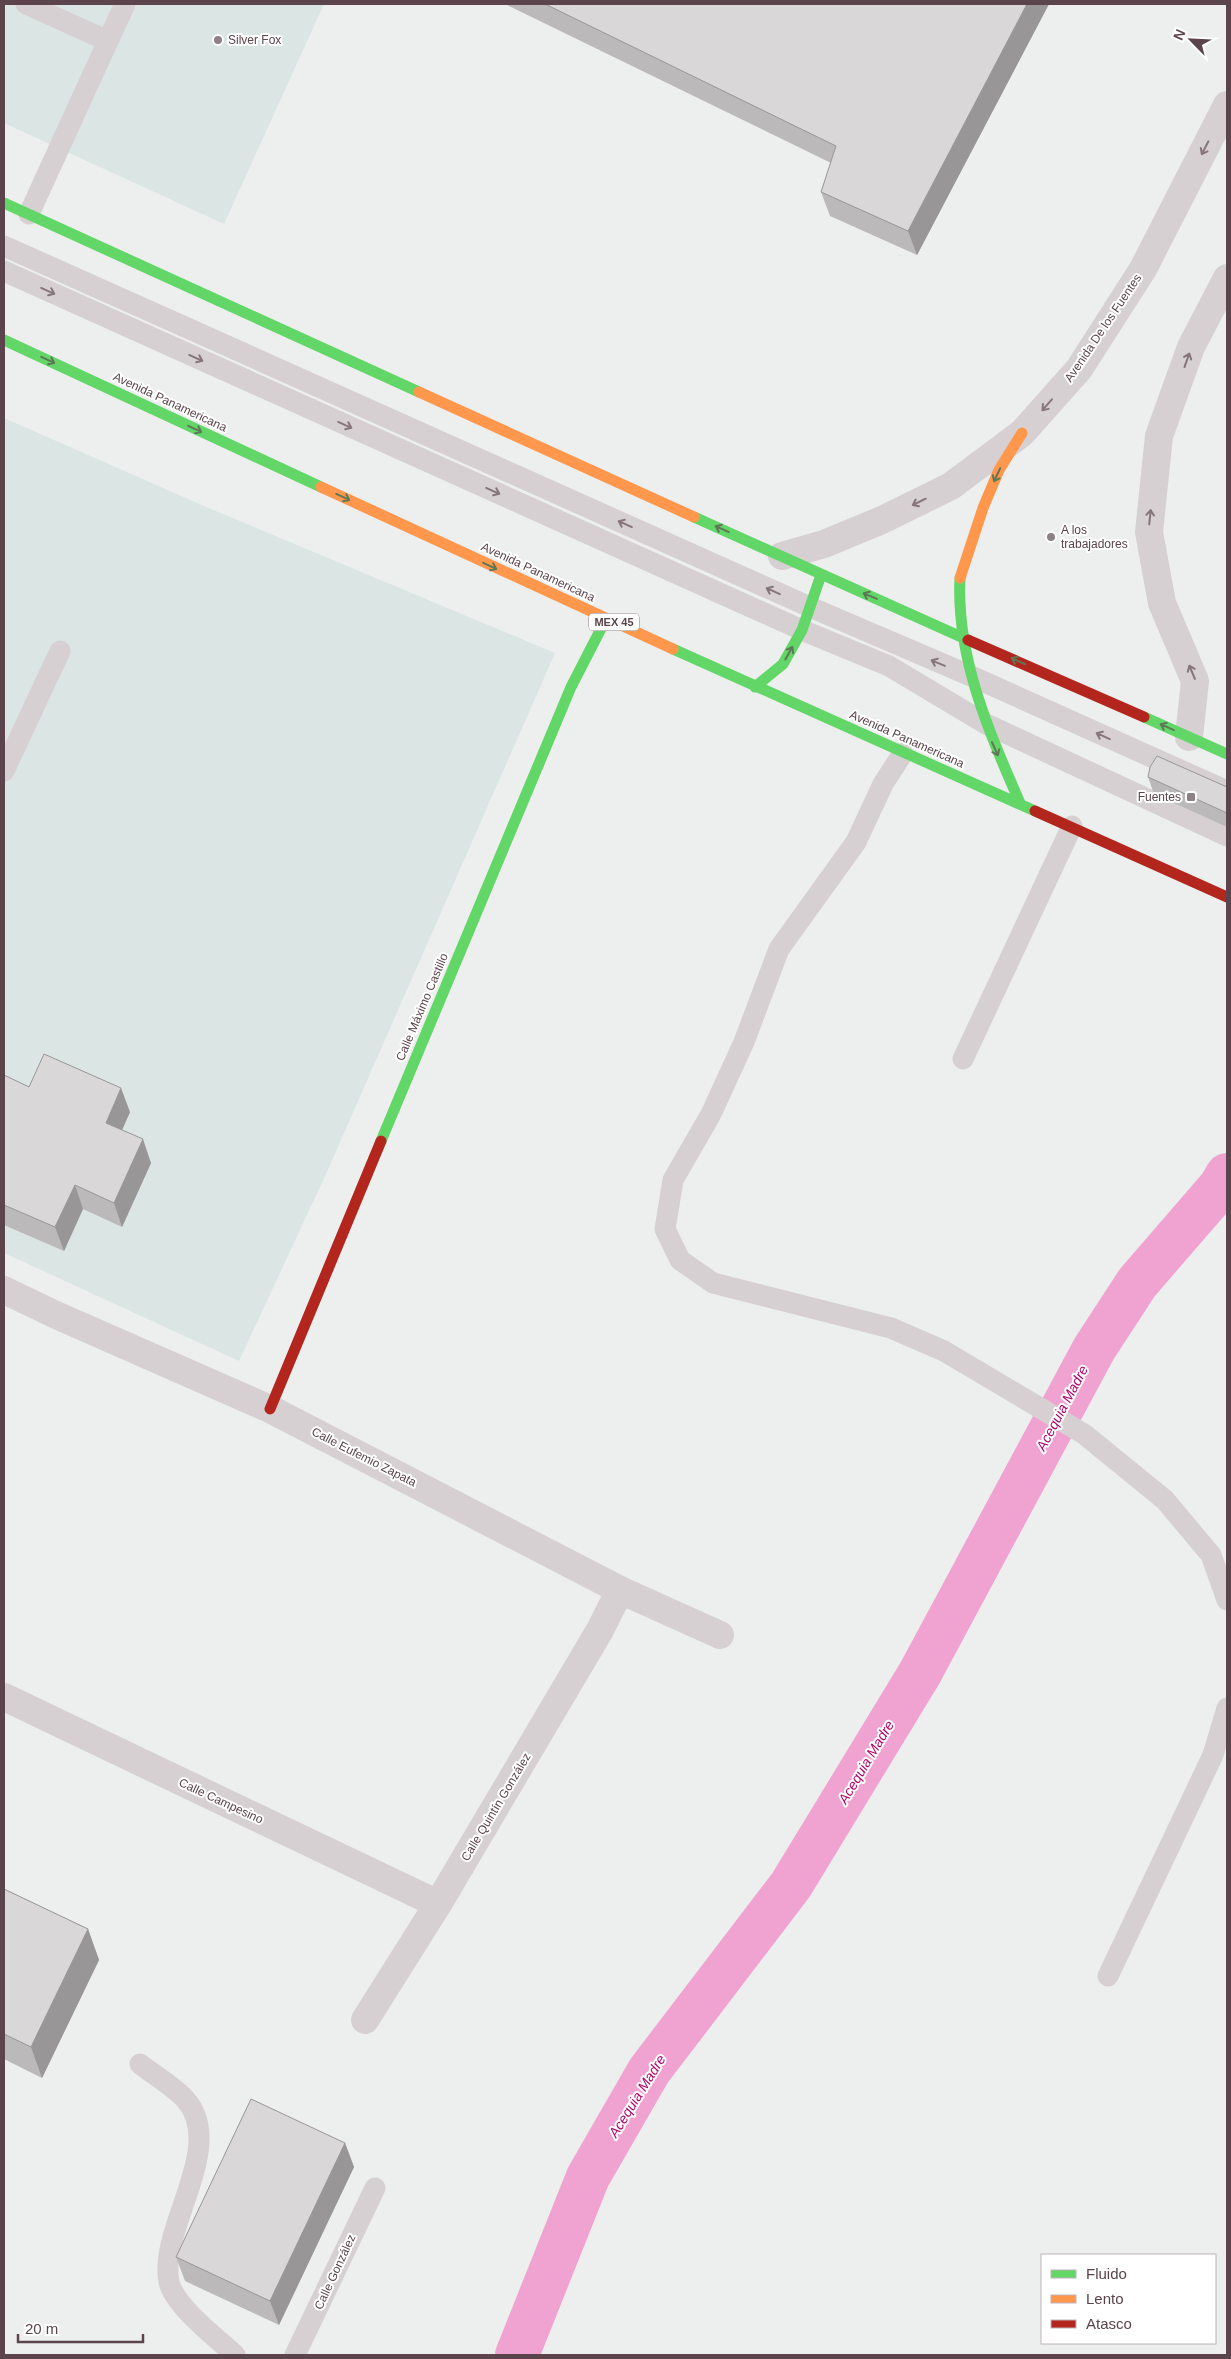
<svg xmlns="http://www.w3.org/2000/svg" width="1231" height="2359" font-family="Helvetica,sans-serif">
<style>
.commercial{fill:#dae5e4}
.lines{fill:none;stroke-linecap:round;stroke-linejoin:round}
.canal{stroke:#f0a2d0;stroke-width:44}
.lane{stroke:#d6d0d2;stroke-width:21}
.street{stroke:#d6d0d2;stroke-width:28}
.fast{stroke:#63d668;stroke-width:11}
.slow{stroke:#ff974d;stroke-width:11}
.jam{stroke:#b3261e;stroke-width:11}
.wall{fill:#bbb9b9}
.shaded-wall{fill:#989696}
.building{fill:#d9d7d7;stroke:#989696}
.oneway{stroke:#86757b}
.oneway2{stroke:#5e7756}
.poi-dot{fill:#8e8085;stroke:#fff;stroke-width:2}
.labels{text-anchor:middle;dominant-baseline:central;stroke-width:4;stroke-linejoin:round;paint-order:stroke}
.shield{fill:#fff;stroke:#8c7c82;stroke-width:1}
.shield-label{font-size:11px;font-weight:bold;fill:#5b444c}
.poi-label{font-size:12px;fill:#5b444c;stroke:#fff;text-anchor:start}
.street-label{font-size:12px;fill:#5b444c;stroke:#fff}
.water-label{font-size:14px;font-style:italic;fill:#b00369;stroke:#fff}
</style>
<rect width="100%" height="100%" fill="#edefee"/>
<path class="commercial" d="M4,4H324L224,224L4,123Z
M4,418L204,506L555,653L326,1174L239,1361L4,1253Z"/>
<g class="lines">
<path class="canal" d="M517,2355L588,2177L649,2071L791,1885L920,1673L1094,1349L1137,1283L1220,1187L1227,1175"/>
<path class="lane" d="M26,4L108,41L29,214
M108,41L125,4
M4,246L810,607L971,676L1227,791
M4,271L802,630L889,666L986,724L1227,836
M903,753L883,784L856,842L779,949L744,1042L711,1114L673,1180L665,1229L680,1260L713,1283L891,1328L944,1351L1084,1434L1165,1500L1211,1555L1227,1600
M4,771L60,651
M963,1059L1072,826
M1108,1976L1213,1755L1227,1708
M140,2064C154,2075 173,2086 185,2099C228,2146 158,2228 169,2282C175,2307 217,2338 235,2355
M295,2355L375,2188"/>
<path class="street" d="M782,556L824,544L882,520L951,486L1022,433L1079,369L1143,269L1227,105
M1189,737L1195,681L1162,603L1149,532L1159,436L1191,347L1227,278
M4,1290L56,1315L270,1409L620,1590L720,1635
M4,1697L438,1904
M365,2020L438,1904L600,1630L620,1590"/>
<path class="fast" d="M4,203L419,392
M4,340L321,487
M694,517L968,640
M960,578C956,657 989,732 1020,803
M673,649L1035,811
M755,687L783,664L802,630L821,575
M1144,717L1227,754
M381,1141L571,687L606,619"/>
<path class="slow" d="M419,392L694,517
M321,487L673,649
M960,578L983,508L999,470L1022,433"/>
<path class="jam" d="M968,640L1144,717
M1035,811L1227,897
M270,1409L381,1141"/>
</g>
<path class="wall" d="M505,4H1049L917,255L830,216L821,192L831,163Z
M1148,777L1227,787V827L1154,794Z
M4,1075L29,1087L130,1112L122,1130L151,1163L122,1227L83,1209L64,1251L4,1225Z
M4,1889L88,1929L99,1960L42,2078L4,2059Z
M345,2143L354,2167L279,2325L185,2281L176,2257Z"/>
<path class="shaded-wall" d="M1027,4H1049L917,255L908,231Z
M121,1088L130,1112L115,1146L106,1123Z
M143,1139L151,1163L122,1227L114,1203Z
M75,1185L83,1209L64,1251L55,1227Z
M88,1929L99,1960L42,2078L31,2047Z
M345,2143L354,2167L279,2325L270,2301Z"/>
<path class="building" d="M545,4H1027L908,231L821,192L836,146Z
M1157,756L1227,787V813L1148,777L1150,767Z
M44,1054L121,1088L106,1123L143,1139L114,1203L75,1185L55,1227L4,1205V1075L29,1087Z
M4,1889L88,1929L31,2047L4,2034Z
M251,2099L345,2143L270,2301L176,2257Z"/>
<defs><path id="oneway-shaft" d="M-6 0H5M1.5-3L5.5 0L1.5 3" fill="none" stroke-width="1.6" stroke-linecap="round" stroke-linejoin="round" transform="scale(1.25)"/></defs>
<g class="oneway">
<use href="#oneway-shaft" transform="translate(1205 148) rotate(117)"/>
<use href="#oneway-shaft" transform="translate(48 291) rotate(24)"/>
<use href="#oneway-shaft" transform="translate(196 358) rotate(24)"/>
<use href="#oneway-shaft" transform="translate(1187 360) rotate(-70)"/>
<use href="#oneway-shaft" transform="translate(1047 405) rotate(131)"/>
<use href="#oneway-shaft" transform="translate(345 425) rotate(24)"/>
<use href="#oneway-shaft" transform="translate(493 491) rotate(24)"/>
<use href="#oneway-shaft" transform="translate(919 502) rotate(154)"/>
<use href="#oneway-shaft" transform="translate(1150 517) rotate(-84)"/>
<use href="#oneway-shaft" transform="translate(625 524) rotate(-156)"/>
<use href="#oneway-shaft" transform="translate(773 591) rotate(-156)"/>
<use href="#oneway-shaft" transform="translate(938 663) rotate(-157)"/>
<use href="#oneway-shaft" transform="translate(1192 672) rotate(-113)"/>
<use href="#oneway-shaft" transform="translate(1103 736) rotate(-156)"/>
</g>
<g class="oneway2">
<use href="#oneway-shaft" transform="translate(48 360) rotate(25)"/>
<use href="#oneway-shaft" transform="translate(195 429) rotate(25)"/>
<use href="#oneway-shaft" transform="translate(997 475) rotate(115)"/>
<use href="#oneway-shaft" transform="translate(343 497) rotate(25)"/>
<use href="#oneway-shaft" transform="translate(722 529) rotate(-156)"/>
<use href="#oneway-shaft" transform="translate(490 566) rotate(25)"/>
<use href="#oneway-shaft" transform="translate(870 596) rotate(-157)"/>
<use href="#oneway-shaft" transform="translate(789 653) rotate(-61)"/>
<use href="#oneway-shaft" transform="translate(1018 661) rotate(-156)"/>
<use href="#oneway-shaft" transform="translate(1167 727) rotate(-156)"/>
<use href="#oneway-shaft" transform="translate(995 749) rotate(66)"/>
</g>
<g class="poi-dot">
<circle cx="218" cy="40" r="5"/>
<circle cx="1051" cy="537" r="5"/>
<rect x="1186" y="792" width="10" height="10" rx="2.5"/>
</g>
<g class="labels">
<rect class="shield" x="589" y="613.5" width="50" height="17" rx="4"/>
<g class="shield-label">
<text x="614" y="622">MEX 45</text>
</g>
<g class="poi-label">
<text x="228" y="40">Silver Fox</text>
<text x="1061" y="530">A los<tspan x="1061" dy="14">trabajadores</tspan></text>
<text x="1181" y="797" text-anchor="end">Fuentes</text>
</g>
<g class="street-label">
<text transform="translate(1103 328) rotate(-56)">Avenida De los Fuentes</text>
<text transform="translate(170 402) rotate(25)">Avenida Panamericana</text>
<text transform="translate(538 572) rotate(25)">Avenida Panamericana</text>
<text transform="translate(907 739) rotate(24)">Avenida Panamericana</text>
<text transform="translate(422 1007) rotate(-67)">Calle Máximo Castillo</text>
<text transform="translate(364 1457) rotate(27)">Calle Eufemio Zapata</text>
<text transform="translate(221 1801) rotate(25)">Calle Campesino</text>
<text transform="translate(496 1807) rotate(-59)">Calle Quintín González</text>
<text transform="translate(335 2272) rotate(-65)">Calle González</text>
</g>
<g class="water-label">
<text transform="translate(1062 1408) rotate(-62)">Acequia Madre</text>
<text transform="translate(866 1762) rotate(-59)">Acequia Madre</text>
<text transform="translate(637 2096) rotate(-58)">Acequia Madre</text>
</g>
</g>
<rect width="1231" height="2359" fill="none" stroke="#5b444c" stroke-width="10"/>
<rect x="1041" y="2254" width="175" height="90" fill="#ffffff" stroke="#bdb4b7"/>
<rect x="1051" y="2270" width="25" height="8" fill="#63d668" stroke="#bdb4b7"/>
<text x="1086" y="2279" font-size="15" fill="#5b444c">Fluido</text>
<rect x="1051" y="2295" width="25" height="8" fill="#ff974d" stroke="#bdb4b7"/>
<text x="1086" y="2304" font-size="15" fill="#5b444c">Lento</text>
<rect x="1051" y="2320" width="25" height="8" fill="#b3261e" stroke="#bdb4b7"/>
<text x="1086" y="2329" font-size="15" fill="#5b444c">Atasco</text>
<g transform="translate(1191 40) rotate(294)" stroke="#ffffff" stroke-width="4" paint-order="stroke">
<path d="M0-4L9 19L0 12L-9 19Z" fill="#5b444c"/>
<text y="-8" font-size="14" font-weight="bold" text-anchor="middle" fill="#5b444c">N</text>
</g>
<path d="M18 2334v8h125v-8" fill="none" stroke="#5b444c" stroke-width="2.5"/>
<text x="25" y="2334" font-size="15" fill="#5b444c" stroke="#ffffff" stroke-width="4" paint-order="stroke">20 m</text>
</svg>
